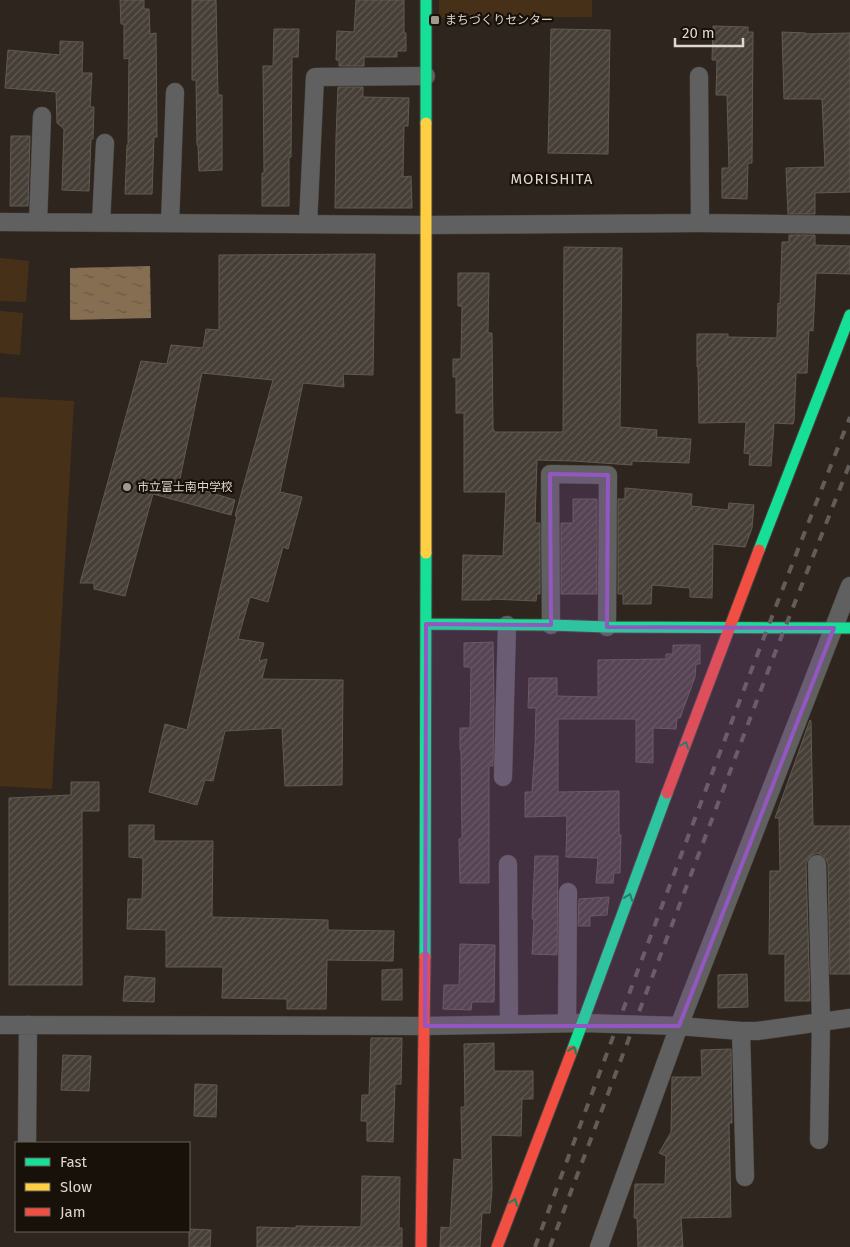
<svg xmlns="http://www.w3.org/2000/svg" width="850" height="1247" font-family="'Fira Sans','Noto Sans JP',sans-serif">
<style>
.park{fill:#463118}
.water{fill:url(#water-ripples)}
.building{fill:url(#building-hatch);stroke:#615a53}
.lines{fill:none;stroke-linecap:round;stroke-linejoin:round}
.street-casing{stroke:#49423c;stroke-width:19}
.fast-casing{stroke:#49423c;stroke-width:13}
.slow-casing{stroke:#49423c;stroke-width:13}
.jam-casing{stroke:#49423c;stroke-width:13}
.street{stroke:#5f605f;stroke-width:18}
.fast{stroke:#16e098;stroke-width:11}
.slow{stroke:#ffcf43;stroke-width:11}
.jam{stroke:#f24e42;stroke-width:11}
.rail{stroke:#615d5a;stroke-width:4;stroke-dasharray:9 9;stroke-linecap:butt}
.oneway{stroke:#168358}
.marked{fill:#9457c2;fill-opacity:0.2;stroke:#9457c2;stroke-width:4;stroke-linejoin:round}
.poi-dot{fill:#a19990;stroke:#17110a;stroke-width:2}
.labels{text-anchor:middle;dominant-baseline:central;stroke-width:4.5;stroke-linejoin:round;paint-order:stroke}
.poi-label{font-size:12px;fill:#dfd7cd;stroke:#17110a;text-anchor:start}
.quarter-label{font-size:15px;letter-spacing:1px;fill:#dfd7cd;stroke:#17110a}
</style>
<defs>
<pattern id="water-ripples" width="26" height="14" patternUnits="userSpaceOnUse" patternTransform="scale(1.25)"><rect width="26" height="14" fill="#866e53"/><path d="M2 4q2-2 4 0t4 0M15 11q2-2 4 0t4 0" fill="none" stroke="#68594a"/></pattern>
<pattern id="building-hatch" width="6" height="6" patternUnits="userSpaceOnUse" patternTransform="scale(1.25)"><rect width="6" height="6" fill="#463f38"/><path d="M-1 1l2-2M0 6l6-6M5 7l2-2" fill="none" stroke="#605a54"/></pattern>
</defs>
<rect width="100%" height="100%" fill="#2e261e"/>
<path class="park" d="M439,0H592V17L439,18Z
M0,258L29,261L26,302L0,301Z
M0,311L23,313L20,355L0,353Z
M0,397L74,401L52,789L0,786Z"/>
<path class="water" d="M150,266L151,318L70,320V268Z"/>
<path class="building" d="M120,0H144V9H149L150,34L156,33L157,137H154L152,194H125L127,145H128L129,58L124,59V24H121Z
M192,0H216L218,95H222V170L199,171L198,145H197L196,80H192Z
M356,0H404V33H406V51H397V57H364V66H339V60H336L337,31L354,32Z
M713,26L748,27V32H753L752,163H748L747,199L722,198V168H729L727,95H716L717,60H712Z
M274,29H299L298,57H292L291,157H289V206H262V173H264L263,66H273Z
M551,29L610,30L608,154L548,153Z
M782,32L806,33V34L850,33V192L815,193V214H788L786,168L825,167L822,99H784Z
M60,41L83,42L82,73H92L90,107H94L93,139H91L89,191L62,190L64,129L57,123L56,92L5,88L8,50L60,55Z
M338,87H363V97L409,98L408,126H404L403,177L411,176L412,208H335L336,137Z
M11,136H30L28,206H10Z
M789,235H815V245L850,246V274L816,273L813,331L809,330L807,373H796L794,420L793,424L774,423L771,466L749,465L750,454L744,453L746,422L699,423L698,367H697V334H728V337L777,338L778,303L780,304L782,242H789Z
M564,247L622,248L620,427L657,430L656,437L691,439L689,463L632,461V465L573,461L537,460L535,523H540V594H537L536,601L491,599V600H462L463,555L503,556L506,492H464V413H456V377H453V359H461L462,306H458V273H489L488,333H492L493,430H494V432H563Z
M375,254L373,375L343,374L344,387L303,383L280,492L302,497L288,549L283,547L268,602L250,597L238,639L264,643L259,661L267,659L262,679L343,680L342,785L285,786L282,728L225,731L213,781L205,780L197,805L149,792L165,724L187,730L237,516H235L273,380L202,373L179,483L235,500L231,515L153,494L125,596L94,589V583H80L141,361L167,364L171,345L203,348L206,329L219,330V255Z
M625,488L692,494L691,506L728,510L729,503L754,505L752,528L745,547L713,544L712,598L690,597V588L652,585L651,604H623V594H618V499H625Z
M573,499H597V594H561V523H573Z
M493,642L494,701L493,766H489V883H460L459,839L462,838L461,750H460V728H470L471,667H464V643Z
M673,645H700V664H696L695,677L680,718H677L676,729L653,728V763L636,762V719H558V792L619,791V835H621L620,873H614L613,883H596L598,858L566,857L567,816L525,817V792H532L535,747L536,708H528L529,678H557V696L598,697V660L666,659V654H673Z
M810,720L811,721L813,826H850V974H830L828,864L826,859L822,855L817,853L812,855L808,859L806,864L810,1001H785V954H769L770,871H780L779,818H775Z
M71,782H99V811H82V985H9V798L71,795Z
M129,825H154V841H213L212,917L328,920V930L394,931L393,961L327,960L326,1009H287V999L222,998L223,967H166V930L127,929L128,899H142L143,858L129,857Z
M535,856H558L557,955L532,954L534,919H532Z
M609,897L607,915L590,916V926H578L579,899Z
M460,944L495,945L494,1002H472L471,1010L443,1009L444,985H459Z
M402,969V1000H382V970Z
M747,974L748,1007L718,1008V975Z
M125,976L155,978L154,1002L123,1001Z
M371,1038H402L401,1084H395L393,1142L367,1141V1121H361L362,1095H369Z
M494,1043V1071H533V1099H522L521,1136L491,1135L492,1189L490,1213H482L480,1247H440L441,1227L450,1228L454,1159L462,1160L461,1107H465L464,1044Z
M731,1049L732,1123H729L731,1217L681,1218L683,1247H638L637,1218H634L635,1184H665L666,1156L659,1153L671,1132L672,1077H702L701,1050Z
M63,1055L91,1056L89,1091L61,1090Z
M195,1084L217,1085L216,1117L194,1116Z
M362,1176L400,1177L399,1228H402V1247H257V1227L296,1228V1226L361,1227Z
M189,1229L211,1230L210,1247H189Z"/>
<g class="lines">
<defs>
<path id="street" d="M699,76L700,223
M0,222L426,225L700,223L850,225
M38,222L42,116
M101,223L105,143
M170,223L175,92
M308,224L315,77L426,76
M551,625L550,474L608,475L607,627
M503,777L507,625
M508,864L509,1024
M817,864L821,1022L819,1140
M567,1023L568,892
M0,1025L425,1026L583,1023L679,1026L741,1031H757L850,1018
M741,1031L745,1177
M27,1143L28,1025
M599,1247L679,1026L850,586"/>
<path id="fast" d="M426,0V123
M759,550L850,315
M426,624L551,625L607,627L850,628
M425,957L426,553
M572,1051L667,793"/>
<path id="slow" d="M426,123V553"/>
<path id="jam" d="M667,793L759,550
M421,1247L425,957
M497,1247L572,1051"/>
</defs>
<use href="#street" class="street-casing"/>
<use href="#fast" class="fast-casing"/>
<use href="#slow" class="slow-casing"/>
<use href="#jam" class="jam-casing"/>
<use href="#street" class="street"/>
<use href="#fast" class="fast"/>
<use href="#slow" class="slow"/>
<use href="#jam" class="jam"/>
<path class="rail" d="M535,1247C638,969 741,692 850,417
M550,1247L773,658L850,463"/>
</g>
<defs><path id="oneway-chevron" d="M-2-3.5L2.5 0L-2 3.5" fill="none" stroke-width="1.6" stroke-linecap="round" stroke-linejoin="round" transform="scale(1.25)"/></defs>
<g class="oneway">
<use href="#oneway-chevron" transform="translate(685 745) rotate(-69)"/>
<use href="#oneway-chevron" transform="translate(629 897) rotate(-70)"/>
<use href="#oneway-chevron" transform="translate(573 1050) rotate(-69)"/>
<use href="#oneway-chevron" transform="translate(514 1202) rotate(-69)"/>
</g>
<path class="marked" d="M550,474L608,475L607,627L834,628L679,1026H425L426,624L551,625Z"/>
<g class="poi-dot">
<rect x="430" y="15" width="10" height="10" rx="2.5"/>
<circle cx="127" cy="487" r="5"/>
</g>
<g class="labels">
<g class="poi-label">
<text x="445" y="20">まちづくりセンター</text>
<text x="137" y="487">市立富士南中学校</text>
</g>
<g class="quarter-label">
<text x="552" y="179">MORISHITA</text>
</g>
</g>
<rect x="15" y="1142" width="175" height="90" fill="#17110a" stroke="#676058"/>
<rect x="25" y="1158" width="25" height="8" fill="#16e098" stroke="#676058"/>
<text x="60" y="1167" font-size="15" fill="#dfd7cd">Fast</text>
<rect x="25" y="1183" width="25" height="8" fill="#ffcf43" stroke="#676058"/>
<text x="60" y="1192" font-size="15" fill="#dfd7cd">Slow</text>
<rect x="25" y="1208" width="25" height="8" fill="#f24e42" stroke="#676058"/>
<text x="60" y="1217" font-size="15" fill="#dfd7cd">Jam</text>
<path d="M675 38v8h68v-8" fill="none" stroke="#dfd7cd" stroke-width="2.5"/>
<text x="682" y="38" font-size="15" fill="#dfd7cd" stroke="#17110a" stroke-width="4" paint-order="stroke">20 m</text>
</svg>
